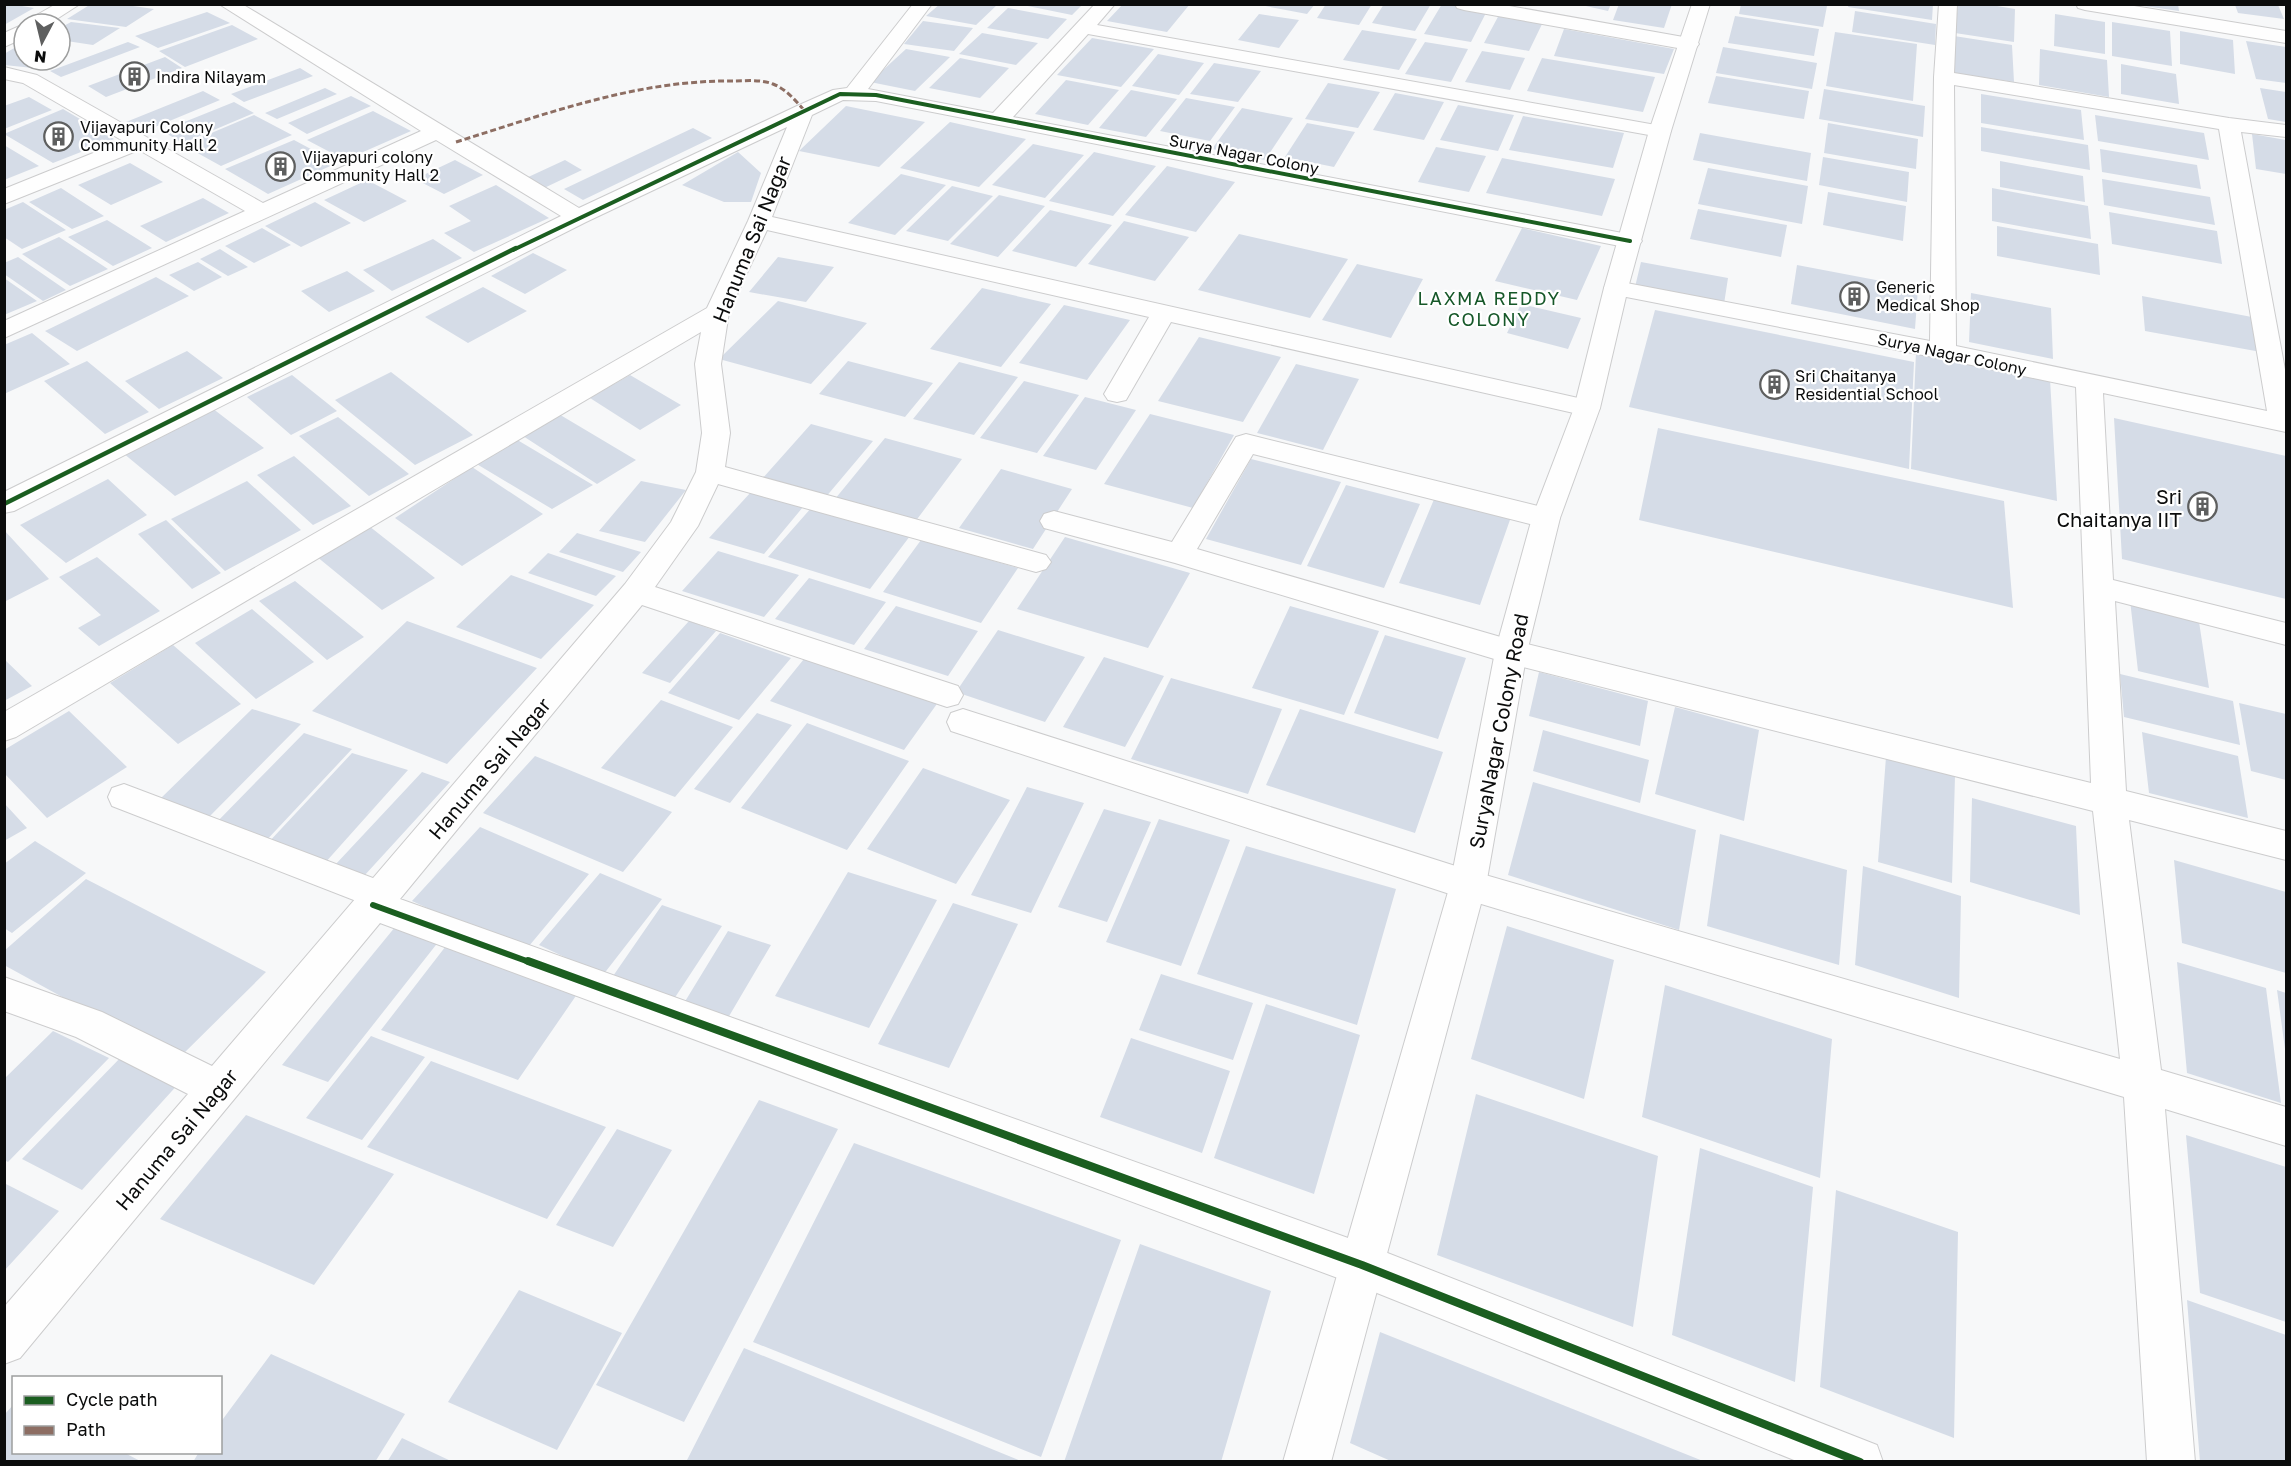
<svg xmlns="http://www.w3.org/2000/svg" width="2291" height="1466" font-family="'Golos Text',sans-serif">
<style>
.building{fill:#d5dce7}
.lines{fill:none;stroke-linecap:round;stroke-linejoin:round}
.lane-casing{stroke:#cccccd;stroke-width:2}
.street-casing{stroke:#cccccd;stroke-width:2}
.secondary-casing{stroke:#cccccd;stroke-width:2}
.lane{fill:#fefefe;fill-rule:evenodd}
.street{fill:#fefefe;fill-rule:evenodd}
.secondary{fill:#fefefe;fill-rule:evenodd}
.quiet{stroke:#8d6e63;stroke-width:3;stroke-dasharray:6 3;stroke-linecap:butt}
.cycleway-far3-casing{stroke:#fff;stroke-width:6}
.cycleway-far2-casing{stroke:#fff;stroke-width:8}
.cycleway-far1-casing{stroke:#fff;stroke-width:10}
.cycleway-casing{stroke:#fff;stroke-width:11}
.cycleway-far3{stroke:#1b5e20;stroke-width:4}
.cycleway-far2{stroke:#1b5e20;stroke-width:4.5}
.cycleway-far1{stroke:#1b5e20;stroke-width:6}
.cycleway{stroke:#1b5e20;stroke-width:8}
.labels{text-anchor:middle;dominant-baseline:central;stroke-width:4.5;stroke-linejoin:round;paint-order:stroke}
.far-poi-label{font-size:16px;fill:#0b0c0c;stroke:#fff;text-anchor:start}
.far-street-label{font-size:16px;fill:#0b0c0c;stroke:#fff}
.far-neighbourhood-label{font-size:18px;letter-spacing:1.5px;fill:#165829;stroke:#fff}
.street-label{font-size:20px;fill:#0b0c0c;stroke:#fff}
.poi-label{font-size:20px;fill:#0b0c0c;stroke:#fff;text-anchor:end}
</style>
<rect width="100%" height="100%" fill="#f7f8f9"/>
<path class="building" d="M4,4H10L34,8L4,25Z
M91,4H119L154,9L126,27L67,19Z
M940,4H998L976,25L926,16Z
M1018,4H1083L1072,15Z
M1123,4H1190L1167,32L1107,21Z
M1255,4H1315L1307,14Z
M1326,4H1372L1359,25L1317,18Z
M1384,4H1431L1415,31L1372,23Z
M1442,4L1487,11L1471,42L1424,34Z
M1577,4H1611L1608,11Z
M1619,4H1672L1664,28L1613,20Z
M1741,4H1817L1827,6L1823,27L1739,14Z
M1849,4H1933L1932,20L1848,7Z
M1958,4H1985L2015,9L2014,42L1955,33Z
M2144,4H2178L2179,11L2144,6Z
M2235,5H2278L2284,19L2238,13Z
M1008,8L1067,19L1048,39L987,28Z
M1855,11L1936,24L1935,45L1852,32Z
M207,12L230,23L158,48L135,36Z
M1500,13L1544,20L1529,51L1484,43Z
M1259,14L1299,20L1279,48L1238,40Z
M2055,14L2105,22V54L2054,46Z
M1735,16L1819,29L1814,56L1728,43Z
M923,21L973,28L954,51L904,44Z
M71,22L120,28L93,45L60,40V28Z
M2112,22L2170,31L2172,66L2112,56Z
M232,25L258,39L185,67L159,51Z
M1564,29L1674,49L1664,74L1554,56Z
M1362,30L1417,39L1399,70L1343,60Z
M2180,31L2233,40L2235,74L2180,64Z
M1835,32L1917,44L1913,101L1826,86Z
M982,33L1038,43L1016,65L959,54Z
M1954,36L2012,45L2014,82L1955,73Z
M1092,38L1154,49L1121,87L1057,75Z
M2246,41L2286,47V83L2256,79Z
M128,42L140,47L61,77L50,71Z
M1425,42L1468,49L1451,82L1405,74Z
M21,44H24V60H57L43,69L4,65V54Z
M1723,47L1817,63L1812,89L1716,73Z
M906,49L950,57L915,91L870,82Z
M2040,49L2107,60L2109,97L2039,85Z
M1482,51L1525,58L1510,90L1465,82Z
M1158,54L1204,63L1179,95L1132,86Z
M165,57L182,68L106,97L88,86Z
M960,58L1009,68L980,98L929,88Z
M1542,58L1655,77L1643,112L1527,91Z
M1214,63L1261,71L1238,102L1190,94Z
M2121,64L2176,74L2179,104L2121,94Z
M300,68L313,76L244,102L231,94Z
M1716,76L1809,91L1804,119L1708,103Z
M1066,80L1119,90L1088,125L1035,114Z
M1328,83L1380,92L1358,128L1305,119Z
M325,88L337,94L277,119L265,113Z
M2260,88L2286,92V122L2268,119Z
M1824,89L1925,106L1923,137L1819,119Z
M1131,90L1177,99L1146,137L1099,128Z
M203,91L220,100L143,132L126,122Z
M1395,93L1444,102L1424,140L1373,130Z
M1981,94L2081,110L2084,140L1981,123Z
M351,96L371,106L307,134L288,123Z
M29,97L52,110L4,129V106Z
M1186,98L1235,107L1210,141L1160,131Z
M234,102L254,113L183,143L162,131Z
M1458,105L1514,115L1498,151L1440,140Z
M846,106L925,122L879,167L799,151Z
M1242,108L1293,118L1265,160L1212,149Z
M63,109L114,139L53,163L4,134Z
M373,111L411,131L345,160L307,140Z
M254,115L292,135L221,166L183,145Z
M2095,115L2204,133L2209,160L2098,141Z
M1523,116L1624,133L1613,168L1509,150Z
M950,122L1026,139L979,187L900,168Z
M1307,123L1355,132L1334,167L1285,157Z
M1828,123L1918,139L1916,169L1824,153Z
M1981,127L2088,145L2090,170L1981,151Z
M693,128L712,138L583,200L564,189Z
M1700,133L1811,153L1807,181L1693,160Z
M2252,134L2286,140V174L2256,169Z
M294,140L337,163L268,194L225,169Z
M1033,144L1084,155L1045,198L992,185Z
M4,145L39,166L4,180Z
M1436,147L1486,156L1469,192L1418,182Z
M2100,149L2197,165L2201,189L2102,172Z
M738,152L761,173L751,202H724L682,185Z
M1094,152L1156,166L1113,216L1049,201Z
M1823,157L1909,172L1907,202L1819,185Z
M1502,158L1615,179L1602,216L1486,193Z
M455,160L483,175L444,194L415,179Z
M565,160L582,170L542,189L524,179Z
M2000,161L2083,176L2085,202L2000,187Z
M130,163L163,182L111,205L78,185Z
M1167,166L1235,182L1196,232L1125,215Z
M1708,168L1808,186L1802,224L1698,204Z
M901,174L946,185L895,235L848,223Z
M2102,179L2210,197L2215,225L2104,205Z
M367,180L407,201L364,222L324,200Z
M496,185L549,218L474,252L444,233L471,221L449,206Z
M952,186L993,196L948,241L906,231Z
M61,188L104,216L72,229L29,202Z
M1992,188L2088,206L2091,239L1992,221Z
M1828,192L1906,206L1903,241L1823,225Z
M999,195L1045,206L998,257L950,244Z
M203,198L229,213L166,242L140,226Z
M23,202L66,230L22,249L4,237V210Z
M315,202L351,223L301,247L265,226Z
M1698,209L1787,225L1781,257L1690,239Z
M1050,210L1112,225L1076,267L1012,251Z
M2109,212L2217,231L2222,264L2112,244Z
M107,220L152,248L113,266L68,237Z
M1124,221L1189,237L1155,281L1088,264Z
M1997,226L2098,244L2100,275L1997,256Z
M262,228L291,245L254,263L225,246Z
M1522,228L1601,246L1577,300L1495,281Z
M1239,234L1348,259L1310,318L1198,290Z
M59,237L108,269L70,286L22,254Z
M433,239L462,258L392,291L363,270Z
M220,249L248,267L228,276L200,259Z
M533,253L567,270L525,294L491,276Z
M18,257L66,290L43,301L4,274V263Z
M778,257L834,267L806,302L749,292Z
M198,262L222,277L194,291L169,275Z
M1641,262L1728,278L1724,304L1635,287Z
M1357,264L1423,279L1391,338L1322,320Z
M1797,265L1918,288L1915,329L1791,304Z
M347,271L375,291L329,312L301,291Z
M156,277L189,296L77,351L45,331Z
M4,278L37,301L4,315Z
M483,287L527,311L468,343L425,317Z
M982,288L1051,304L1001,367L930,349Z
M1971,293L2051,308L2053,359L1969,342Z
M2142,296L2257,318L2261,352L2145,331Z
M778,301L867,323L811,384L719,359Z
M1521,304L1581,318L1568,349L1507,333Z
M1064,305L1130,320L1087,380L1019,363Z
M1655,310L1914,362L1909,469L1629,407Z
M32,333L70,364L4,394V345Z
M1199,337L1281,357L1243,422L1158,401Z
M187,351L223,378L159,409L125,381Z
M1916,352L2050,379L2057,501L1911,469Z
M87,361L149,412L105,434L44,381Z
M848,361L933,383L905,417L819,394Z
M959,362L1018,377L974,435L913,419Z
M1296,364L1359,379L1323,450L1257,433Z
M391,372L473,435L415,465L335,400Z
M292,375L337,411L291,435L247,397Z
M630,375L681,405L640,430L590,398Z
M1024,381L1079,395L1037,453L980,438Z
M1085,397L1136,410L1096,470L1043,456Z
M212,408L264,448L175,496L123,453Z
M557,413L636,460L597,484L523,436Z
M1150,414L1234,435L1193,508L1104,484Z
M338,417L409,474L369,496L299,436Z
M2114,418L2286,456V599L2122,559Z
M811,424L873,441L825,498L761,480Z
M1658,428L2004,501L2013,608L1639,520Z
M514,438L593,485L552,509L475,463Z
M885,438L962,459L915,522L835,499Z
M294,456L351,506L313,525L257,475Z
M1251,459L1341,482L1301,565L1206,539Z
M472,467L543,514L462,566L395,518Z
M1001,469L1072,489L1033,549L959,528Z
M108,479L147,515L66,563L20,525Z
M247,481L301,530L225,571L171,519Z
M641,481L686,490L645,542L599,531Z
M1346,485L1420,504L1384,588L1307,566Z
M751,492L803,507L764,554L709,538Z
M1435,497L1511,517L1480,605L1399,583Z
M812,507L910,536L870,589L768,557Z
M166,520L221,573L192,589L138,534Z
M369,526L435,578L382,610L316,556Z
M4,530L49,579L4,602Z
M577,533L641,552L623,572L559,552Z
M1065,537L1190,573L1148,648L1017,609Z
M921,540L1018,568L981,623L883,592Z
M718,551L799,575L764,617L682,591Z
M548,553L616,576L596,596L528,573Z
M97,557L160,611L99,646L78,628L101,615L59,577Z
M511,575L594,605L541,659L456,627Z
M809,578L886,602L854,645L775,619Z
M295,581L364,637L327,660L259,601Z
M2130,600L2198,615L2209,688L2138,671Z
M896,606L978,631L948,676L864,649Z
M1290,606L1379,631L1344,715L1252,688Z
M252,609L314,662L256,699L195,643Z
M407,621L537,668L447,764L312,711Z
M689,621L716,631L670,683L642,673Z
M998,630L1085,657L1045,722L956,692Z
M720,633L791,658L739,720L668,693Z
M1385,635L1466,658L1438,739L1354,713Z
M173,645L241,704L178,744L110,683Z
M808,654L939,701L904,750L770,701Z
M1104,657L1164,676L1125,747L1063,727Z
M4,659L32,686L4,701Z
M1539,672L1648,701L1640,746L1529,716Z
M2120,674L2233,701L2240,745L2124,717Z
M1171,678L1282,709L1248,794L1131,759Z
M661,700L733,727L675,797L601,768Z
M2239,703L2286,714V780L2251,771Z
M1675,707L1759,730L1744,821L1655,794Z
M252,709L301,724L207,819L158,801Z
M1300,709L1443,752L1415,833L1266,785Z
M69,711L127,767L47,818L4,773V750Z
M757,713L792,725L730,803L694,789Z
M807,723L909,761L847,850L741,808Z
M1543,730L1649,760L1640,803L1533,771Z
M2142,732L2238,756L2248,818L2149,793Z
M304,733L352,749L263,844L213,826Z
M352,753L408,770L324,864L267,844Z
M535,756L672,812L623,872L483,813Z
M1886,757L1955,776L1952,883L1878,862Z
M923,768L1010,800L956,884L867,849Z
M422,772L450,782L364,876L335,865Z
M1533,782L1696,830L1679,930L1508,875Z
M1027,787L1084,803L1031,913L971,895Z
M1972,798L2076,826L2080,915L1970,882Z
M4,803L27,828L4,841Z
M1104,809L1151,822L1107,922L1058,907Z
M1159,819L1230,840L1181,966L1106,942Z
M480,827L589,874L524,952L412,901Z
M1720,834L1847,870L1839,965L1707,926Z
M35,841L86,873L12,933L4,928V864Z
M1246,846L1396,889L1357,1025L1197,974Z
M2174,860L2286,892V973L2182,943Z
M1863,866L1961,896L1959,998L1855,965Z
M848,872L937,900L869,1028L775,996Z
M600,873L662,899L603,975L539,945Z
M86,879L266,972L177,1060L4,965V951Z
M953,903L1018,924L949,1068L878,1044Z
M662,905L722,926L672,1002L611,979Z
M400,921L443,936L328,1082L282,1065Z
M1507,926L1614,960L1584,1099L1471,1059Z
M728,931L771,945L725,1023L681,1008Z
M449,942L582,987L518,1080L381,1030Z
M2177,962L2266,988L2281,1103L2187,1073Z
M1161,974L1253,1003L1233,1060L1139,1030Z
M1665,985L1832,1039L1820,1178L1642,1117Z
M2277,990L2286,993V1049H2285Z
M1266,1004L1360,1035L1314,1194L1214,1158Z
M53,1031L109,1058L8,1162L4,1160V1079Z
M371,1036L425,1057L362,1140L306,1118Z
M1131,1038L1230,1071L1202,1153L1100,1117Z
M124,1054L181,1081L82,1190L22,1159Z
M431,1061L606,1127L547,1219L367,1147Z
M1476,1094L1658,1156L1633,1327L1437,1255Z
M759,1100L838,1129L684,1422L596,1385Z
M246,1115L394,1174L314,1285L160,1219Z
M617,1129L672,1150L613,1247L556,1225Z
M2186,1135L2286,1167V1322L2200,1293Z
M854,1143L1121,1240L1041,1457L753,1342Z
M1700,1148L1813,1187L1795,1382L1672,1335Z
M4,1183L59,1211L4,1271Z
M1836,1190L1958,1232L1954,1438L1820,1387Z
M1140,1244L1271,1291L1221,1462H1064Z
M519,1290L622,1333L557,1450L448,1402Z
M2187,1300L2286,1335V1462H2200Z
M1380,1332L1703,1461V1462H1393L1350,1443Z
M744,1348L1021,1461V1462H686Z
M271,1354L405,1414L375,1462H193L199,1452H220V1423Z
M14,1404V1452H123L142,1462H4V1415Z
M402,1438L453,1462H387Z"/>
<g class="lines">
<defs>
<path id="lane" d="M124,784L394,886L399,896L394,906L382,911L112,806L108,797L112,788Z"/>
<path id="street" d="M56,4H80L49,24H25L28,20Z
M219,4H242L579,208L797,106L833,90L847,88L913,4H932L868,89L993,113L1095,4H1115L1097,25L1667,127L1671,131L1667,135L1660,137L1088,34L1013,117L1638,236L1642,241L1638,246L1630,248L876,101L843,100L812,115L772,217L1587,400L1596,402L1600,408L1596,414L1587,416L1171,322L1126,400L1117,402L1108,400L1104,394L1149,317L767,230L729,312L721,364L730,433L725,467L1046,555L1051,562L1046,569L1036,572L718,484L698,526L655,587L958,686L963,695L958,704L947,707L642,605L400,899L1362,1243L1877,1445L1883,1462H1799L1362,1287L380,923L20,1358L4,1364V1307L188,1094L76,1037L4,1011V977L102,1012L212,1066L625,584L671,522L696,472L702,433L695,364L701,332L16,737L4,741V712L707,308L748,221L787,127L586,222L14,511L4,513V492L561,216L436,140L4,338V321L245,211L139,150L4,204V189L123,141L23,83L4,79V67L37,75L263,203L421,131Z
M1455,4H1498L1689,38L1696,40L1699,44L1696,48L1689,50L1464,10L1457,8Z
M1939,4H1957L1954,73L2229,118L2286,125V137L2241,132L2286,375V432L2103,393L2113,580L2286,623V645L2115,601L2126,791L2286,831V860L2129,820L2161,1070L2286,1107V1146L2165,1109L2195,1462H2147L2124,1097L1468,900L951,731L947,722L951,713L963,709L1468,870L2120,1059L2093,811L1511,664L1175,563L1044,528L1040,521L1044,514L1054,511L1172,542L1236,437L1246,434L1546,508L1556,511L1560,518L1556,525L1546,528L1253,454L1197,549L1511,640L2091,783L2076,387L1943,359L1616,295L1607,293L1604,288L1607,283L1616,281L1930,341L1934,77ZM1954,85L2219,129L2267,411L1956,346Z
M2076,4H2122L2286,31V43L2085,10L2078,8Z
M24,24V38L4,47V33Z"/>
<path id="secondary" d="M1692,4H1710L1671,131L1628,288L1600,408L1560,518L1527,652L1486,885L1331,1462H1283L1450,885L1495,652L1532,518L1574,408L1604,288L1649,131Z"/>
</defs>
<use href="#lane" class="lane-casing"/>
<use href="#street" class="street-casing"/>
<use href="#secondary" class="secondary-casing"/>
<use href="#lane" class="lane"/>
<use href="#street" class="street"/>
<use href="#secondary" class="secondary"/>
<path class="quiet" d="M456,142C546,114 637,80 732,81C745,81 760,79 773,84C786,89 795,100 804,110"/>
<defs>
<path id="cycleway-far3" d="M513,250L840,94L876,95L1630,241"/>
<path id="cycleway-far2" d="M4,504L516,248"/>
<path id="cycleway-far1" d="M373,905L532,963"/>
<path id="cycleway" d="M528,961L1362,1265L1860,1462"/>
</defs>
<use href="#cycleway-far3" class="cycleway-far3-casing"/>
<use href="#cycleway-far2" class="cycleway-far2-casing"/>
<use href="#cycleway-far1" class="cycleway-far1-casing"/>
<use href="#cycleway" class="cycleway-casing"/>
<use href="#cycleway-far3" class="cycleway-far3"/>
<use href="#cycleway-far2" class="cycleway-far2"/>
<use href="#cycleway-far1" class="cycleway-far1"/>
<use href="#cycleway" class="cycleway"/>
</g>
<defs>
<symbol id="building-ring" viewBox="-11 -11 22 22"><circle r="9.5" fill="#fff" stroke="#5e5f5f" stroke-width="1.5"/><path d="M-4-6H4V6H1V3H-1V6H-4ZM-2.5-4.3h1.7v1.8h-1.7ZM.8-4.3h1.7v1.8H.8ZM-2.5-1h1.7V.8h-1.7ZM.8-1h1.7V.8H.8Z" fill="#5e5f5f"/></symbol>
</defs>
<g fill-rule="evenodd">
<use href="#building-ring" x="118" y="60" width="33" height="33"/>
<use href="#building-ring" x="42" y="120" width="33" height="33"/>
<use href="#building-ring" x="264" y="150" width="33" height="33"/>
<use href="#building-ring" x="1838" y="280" width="33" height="33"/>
<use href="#building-ring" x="1758" y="368" width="33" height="33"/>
<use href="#building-ring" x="2186" y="490" width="33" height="33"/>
</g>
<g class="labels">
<g class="far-poi-label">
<text x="156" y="77">Indira Nilayam</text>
<text x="80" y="127">Vijayapuri Colony<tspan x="80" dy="18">Community Hall 2</tspan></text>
<text x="302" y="157">Vijayapuri colony<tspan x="302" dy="18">Community Hall 2</tspan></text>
<text x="1876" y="287">Generic<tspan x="1876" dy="18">Medical Shop</tspan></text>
<text x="1795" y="376">Sri Chaitanya<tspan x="1795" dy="18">Residential School</tspan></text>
</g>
<g class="far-street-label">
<text transform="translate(1244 154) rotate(11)">Surya Nagar Colony</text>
<text transform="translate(1952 354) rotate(12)">Surya Nagar Colony</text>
</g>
<g class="far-neighbourhood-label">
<text x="1489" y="298">LAXMA REDDY<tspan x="1489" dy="21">COLONY</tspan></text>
</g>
<g class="street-label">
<text transform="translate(751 239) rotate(-68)">Hanuma Sai Nagar</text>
<text transform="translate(1498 731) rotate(-79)">SuryaNagar Colony Road</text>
<text transform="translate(489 768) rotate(-50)">Hanuma Sai Nagar</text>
<text transform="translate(176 1139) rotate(-50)">Hanuma Sai Nagar</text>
</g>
<g class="poi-label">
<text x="2182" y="496">Sri<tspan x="2182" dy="23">Chaitanya IIT</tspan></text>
</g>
</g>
<rect width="2291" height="1466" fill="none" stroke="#0b0c0c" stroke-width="12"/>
<rect x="12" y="1376" width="210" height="78" fill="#ffffff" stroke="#9d9e9e" stroke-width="1.5"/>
<rect x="24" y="1396" width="30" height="9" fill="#1b5e20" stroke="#9d9e9e" stroke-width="1.5"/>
<text x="66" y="1406" font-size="18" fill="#0b0c0c">Cycle path</text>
<rect x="24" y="1426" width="30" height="9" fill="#8d6e63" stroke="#9d9e9e" stroke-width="1.5"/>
<text x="66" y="1436" font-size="18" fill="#0b0c0c">Path</text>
<g transform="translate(42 42) rotate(187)"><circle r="28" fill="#ffffff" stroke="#9d9e9e" stroke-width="1.5"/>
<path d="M0-4.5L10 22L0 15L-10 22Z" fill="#5e5f5f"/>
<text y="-9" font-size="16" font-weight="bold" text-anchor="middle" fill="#0b0c0c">N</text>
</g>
</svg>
